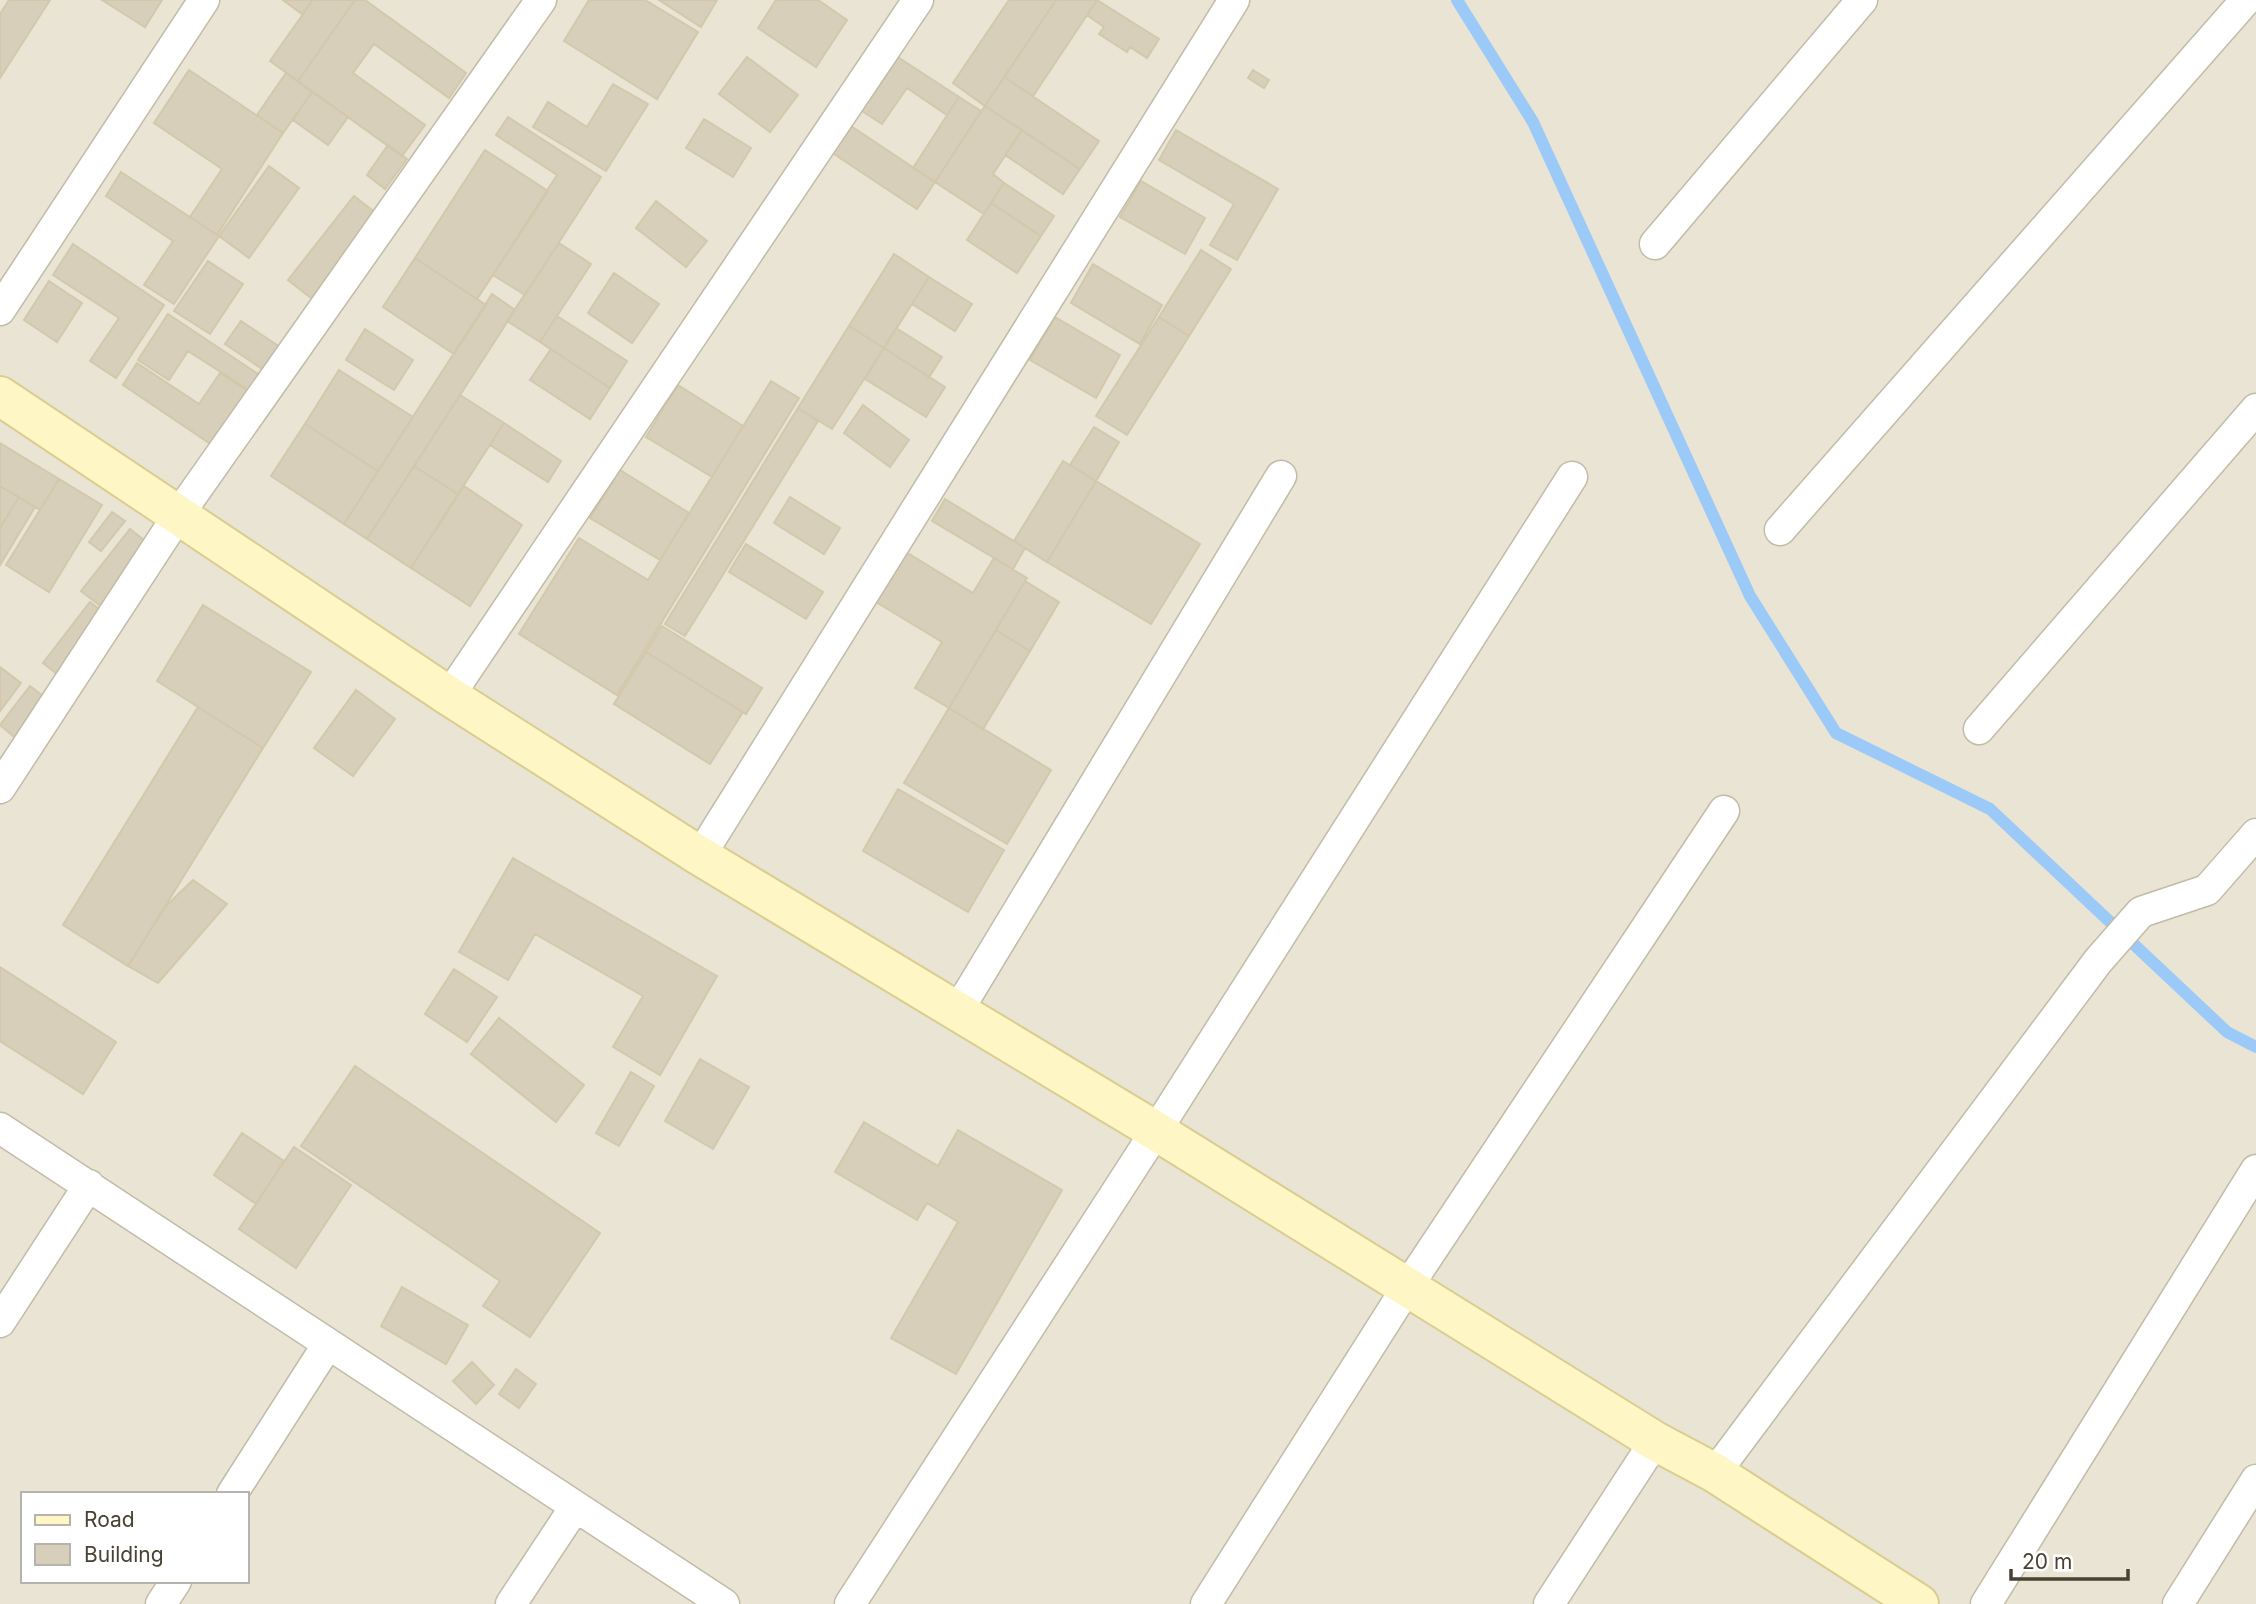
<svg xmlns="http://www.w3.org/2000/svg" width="2256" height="1604" font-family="Inter,sans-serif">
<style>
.residential{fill:#e9e4d3;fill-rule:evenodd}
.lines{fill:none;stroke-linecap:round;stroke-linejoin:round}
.stream{stroke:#9bc9f8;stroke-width:12}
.building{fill:#d8cfba;stroke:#d3c8ac;stroke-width:2}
.street-casing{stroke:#c1bba7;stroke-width:33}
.secondary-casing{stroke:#d9cd90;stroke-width:42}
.street{stroke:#fff;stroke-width:30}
.secondary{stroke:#fff6c5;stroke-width:38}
</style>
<rect width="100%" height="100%" fill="#f5f1e5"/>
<path class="residential" d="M0,0H2256V1604H0ZM23,1494H247V1581H23Z"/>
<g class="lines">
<path class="stream" d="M1457,0L1533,122L1750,596L1836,733L1990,809L2227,1032L2256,1047"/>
</g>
<path class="building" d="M9,0H50L0,78V14Z
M102,0H162L145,27Z
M283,0H313L302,14Z
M313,0H355L298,81L270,61Z
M355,0H365L466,73L449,98L374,44L353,73L425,125L402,156L298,81Z
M589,0H645L698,32L657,99L564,41Z
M659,0H717L701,27Z
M776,0H818L847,20L816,67L758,28Z
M1009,0H1056L985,106L953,83Z
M1056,0H1097L1033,96L1004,77Z
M1097,0L1159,39L1147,58L1130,47L1127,52L1099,34L1104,27L1087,15Z
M887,50L959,97L947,115L907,88L882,124L851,104Z
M747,57L798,95L770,132L719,94Z
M189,70L283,133L217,235L190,217L222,169L154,123Z
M1253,70L1269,80L1264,88L1248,78Z
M286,73L312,92L283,133L257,115Z
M1004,77L1099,141L1080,169L985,106Z
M613,84L648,104L606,171L533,127L548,102L587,127Z
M312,92L348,117L328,145L293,120Z
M959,97L981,111L935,182L913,168Z
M985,106L1022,130L993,174L1004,183L984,214L935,182Z
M508,117L601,177L525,295L493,275L557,175L496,135Z
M704,119L751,148L733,177L686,148Z
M845,122L935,182L917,209L828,150Z
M1022,130L1080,169L1063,194L1005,155Z
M1176,130L1278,189L1237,260L1210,245L1234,204L1159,160Z
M388,145L407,159L385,189L367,175Z
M485,150L548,191L477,299L415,258Z
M269,166L299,188L249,258L219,236Z
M121,172L219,236L174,304L144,285L173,241L106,196Z
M1141,181L1205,218L1185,254L1120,217Z
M1004,183L1054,216L1041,236L991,203Z
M354,196L382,218L315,301L288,280Z
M656,201L707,241L686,267L636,228Z
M991,203L1041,236L1017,273L967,240Z
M559,243L591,264L540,342L507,321Z
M73,244L164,305L116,378L90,361L119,318L53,275Z
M1201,250L1231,269L1189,336L1159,317Z
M894,254L929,277L884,348L849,326Z
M415,258L486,305L454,354L383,307Z
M208,261L243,284L210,334L174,311Z
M1093,264L1162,305L1140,344L1071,303Z
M614,273L659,304L632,343L588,313Z
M929,277L972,304L955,331L912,304Z
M49,281L82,303L57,342L24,320Z
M492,294L515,310L367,539L344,524Z
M168,314L261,376L250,391L188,351L169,380L138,360Z
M557,316L627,361L610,388L540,342Z
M1055,317L1120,355L1096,398L1030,360Z
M1159,317L1189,336L1127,435L1096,416Z
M241,321L283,349L268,373L225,344Z
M849,326L884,348L832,429L798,408Z
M896,328L942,357L929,377L884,348Z
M365,329L413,360L394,390L346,360Z
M884,348L945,387L926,417L865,379Z
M551,349L610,388L590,419L530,380Z
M137,363L199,404L220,373L254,395L218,449L123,385Z
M339,370L413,417L378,471L305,424Z
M771,381L799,398L617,695L519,634L579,538L648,580Z
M678,385L743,426L712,477L646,437Z
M460,395L504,423L458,494L414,466Z
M863,405L909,440L890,467L844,433Z
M798,408L818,421L685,636L665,624Z
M504,423L561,461L548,482L490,445Z
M305,424L378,471L344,524L271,476Z
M1094,427L1119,442L1096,481L1070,465Z
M0,443L59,479L40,510L0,486Z
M1063,461L1096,481L1047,562L1014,541Z
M414,466L458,494L411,568L367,539Z
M620,470L689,513L660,560L590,518Z
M59,479L102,505L49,592L6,565Z
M1096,481L1200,544L1151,624L1047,562Z
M0,486L19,497L0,528Z
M464,486L522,525L470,606L411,568Z
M19,497L35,507L0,565V528Z
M790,497L840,528L824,554L774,523Z
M945,499L1025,548L1013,569L932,521Z
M112,512L125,521L101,551L89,542Z
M130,529L163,555L115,617L81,591Z
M746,544L823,592L806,619L729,572Z
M906,552L973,593L994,558L1027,578L949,708L915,688L942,642L876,602Z
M1025,581L1059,602L1030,651L996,630Z
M90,602L118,624L70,684L43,663Z
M203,605L311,672L263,748L157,681Z
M662,626L762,688L746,714L646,652Z
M996,630L1030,651L983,729L949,708Z
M646,652L743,712L710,764L614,704Z
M0,667L21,683L0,711Z
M30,686L57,707L26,747L0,725Z
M356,690L395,719L353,776L314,748Z
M198,707L263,748L128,966L63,925Z
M949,708L1051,770L1007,844L904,783Z
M898,789L1004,850L968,912L863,851Z
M513,858L717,976L660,1075L613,1047L643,996L535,934L508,980L459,952Z
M193,880L227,904L158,983L128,966L165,907Z
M0,967L116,1042L83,1094L0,1041Z
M454,969L497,997L467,1042L425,1014Z
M499,1018L584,1085L556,1122L471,1054Z
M700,1059L749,1087L713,1149L665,1121Z
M355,1066L600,1233L530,1337L483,1306L500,1281L301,1146Z
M631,1072L654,1086L619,1146L596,1133Z
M864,1122L938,1166L958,1130L1062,1190L956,1374L891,1338L958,1222L927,1203L917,1220L835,1172Z
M242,1133L284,1161L256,1204L214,1175Z
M294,1147L351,1185L296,1268L239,1229Z
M402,1287L468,1325L446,1364L381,1326Z
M472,1362L494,1385L476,1404L453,1381Z
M516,1369L536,1384L519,1408L499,1394Z"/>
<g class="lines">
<defs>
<path id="street" d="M1655,244L1862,0
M0,310L204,0
M1780,530L2246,0
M449,696L918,0
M1979,729L2256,409
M0,788L179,514L541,0
M700,856L1234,0
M957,1012L1281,476
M0,1128L724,1604
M0,1322L89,1185
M1715,1473L2098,961L2141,912L2207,890L2256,834
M232,1494L328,1344
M161,1604L176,1581
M511,1604L575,1507
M850,1604L1156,1131L1572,477
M1206,1604L1406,1289L1724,811
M1549,1604L1655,1441
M1986,1604L2256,1170
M2178,1604L2256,1480"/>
<path id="secondary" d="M0,396L449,696L700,856L1156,1131L1655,1441L1715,1473L1919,1604"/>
</defs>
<use href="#street" class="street-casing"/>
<use href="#secondary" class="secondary-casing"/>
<use href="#street" class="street"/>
<use href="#secondary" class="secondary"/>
</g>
<rect x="21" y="1492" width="228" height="91" fill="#ffffff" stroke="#b6b3ae" stroke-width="2"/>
<rect x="35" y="1515" width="35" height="10" fill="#fff6c5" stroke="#b6b3ae" stroke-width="2"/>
<text x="84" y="1527" font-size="21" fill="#484234">Road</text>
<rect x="35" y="1544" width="35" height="21" fill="#d8cfba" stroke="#b6b3ae" stroke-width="2"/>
<text x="84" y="1562" font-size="21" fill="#484234">Building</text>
<path d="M2011 1569v10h117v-10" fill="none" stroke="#484234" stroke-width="3.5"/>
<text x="2022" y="1569" font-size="21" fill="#484234" stroke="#ffffff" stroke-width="5" paint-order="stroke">20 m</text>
</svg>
